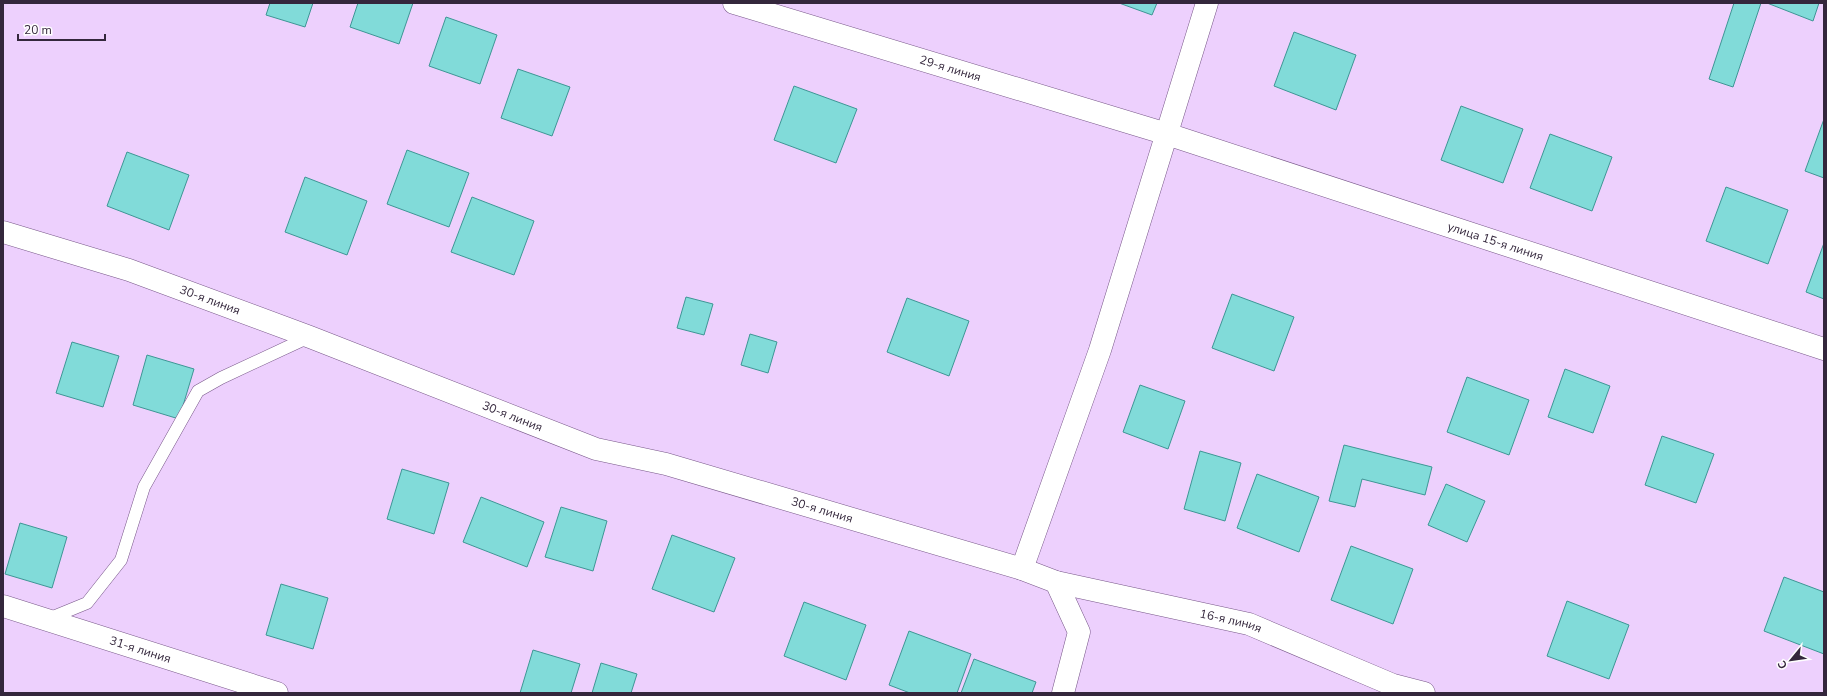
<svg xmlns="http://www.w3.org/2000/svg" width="1827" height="696" font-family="'Nunito Sans',sans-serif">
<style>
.building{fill:#81dbd9;stroke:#3e9695}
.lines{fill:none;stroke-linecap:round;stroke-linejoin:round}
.lane-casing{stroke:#785889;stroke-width:13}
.street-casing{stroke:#785889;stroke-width:23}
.lane{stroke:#fff;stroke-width:12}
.street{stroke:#fff;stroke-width:22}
.labels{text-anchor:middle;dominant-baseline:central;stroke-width:3;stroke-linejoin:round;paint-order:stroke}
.street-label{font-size:12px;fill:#34273c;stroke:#fefefe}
</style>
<rect width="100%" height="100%" fill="#edd0fd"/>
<path class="building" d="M270,3H313L305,27L266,15Z
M358,3H413L399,44L350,27Z
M1119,3H1157L1152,15Z
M1734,3H1761L1733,87L1709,79Z
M1767,3H1819L1813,21Z
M446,17L497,35L480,84L429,66Z
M1294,32L1356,55L1336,110L1274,86Z
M518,69L570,87L552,136L501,118Z
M794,86L857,109L836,163L774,140Z
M1461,106L1523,129L1503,183L1441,160Z
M1824,119V178L1805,171Z
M1550,134L1612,157L1592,211L1530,188Z
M407,150L469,173L449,227L387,204Z
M127,152L189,175L169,230L107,206Z
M305,177L367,201L347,255L285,232Z
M1726,187L1788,210L1768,264L1706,241Z
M472,197L534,221L514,275L451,252Z
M1824,243V299L1806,292Z
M1232,294L1294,317L1274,371L1212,348Z
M686,297L713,304L704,335L677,328Z
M907,298L969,321L949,376L887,352Z
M750,334L777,342L768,373L741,365Z
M72,342L119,356L103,407L56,393Z
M147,355L194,369L179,419L133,405Z
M1565,369L1610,386L1593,433L1548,417Z
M1467,377L1529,400L1509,455L1447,432Z
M1140,385L1185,401L1168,449L1123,432Z
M1662,436L1714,454L1696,503L1645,485Z
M1344,445L1432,467L1425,495L1362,479L1355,507L1329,501Z
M1200,451L1241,463L1225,521L1184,509Z
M402,469L449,483L434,534L387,519Z
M1257,474L1319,497L1299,552L1237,528Z
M1446,484L1485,501L1467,542L1428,525Z
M481,497L544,522L527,567L463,542Z
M561,507L607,521L593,571L545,557Z
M20,523L67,537L52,588L5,574Z
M672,535L735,558L714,612L652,589Z
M1351,546L1413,569L1393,624L1331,600Z
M1784,577L1824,592V654L1764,631Z
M281,584L328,598L313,649L266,635Z
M1567,601L1629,625L1609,679L1547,656Z
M804,602L866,625L846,680L784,656Z
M909,631L971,654L957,693H910L889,685Z
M533,650L580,664L571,693H520Z
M974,659L1036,682L1032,693H961Z
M601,663L637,674L631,693H592Z"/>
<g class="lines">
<defs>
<path id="lane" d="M48,619L87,603L121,560L144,487L198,391L221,378L309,337"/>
<g id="street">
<path id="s1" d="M734,3L1167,134L1824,349"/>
<path id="s2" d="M3,232L129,270L310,337L596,449L666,464L1022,569L1056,582L1249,624L1393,685L1424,693"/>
<path d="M1022,569L1100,350L1207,3"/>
<path d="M1056,582L1079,632L1063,693"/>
<path id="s3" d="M3,606L277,693"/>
</g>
</defs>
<use href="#lane" class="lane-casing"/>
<use href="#street" class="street-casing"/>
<use href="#lane" class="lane"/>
<use href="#street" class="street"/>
</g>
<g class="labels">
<g class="street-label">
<text stroke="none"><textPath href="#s1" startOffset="226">29-я линия</textPath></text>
<text stroke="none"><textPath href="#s1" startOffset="798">улица 15-я линия</textPath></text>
<text stroke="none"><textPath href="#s2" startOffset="218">30-я линия</textPath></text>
<text stroke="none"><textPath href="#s2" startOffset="542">30-я линия</textPath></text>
<text stroke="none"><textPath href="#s2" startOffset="866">30-я линия</textPath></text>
<text stroke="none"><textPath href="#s2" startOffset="1290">16-я линия</textPath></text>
<text stroke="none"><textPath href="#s3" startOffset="144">31-я линия</textPath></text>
</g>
</g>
<rect width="1827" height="696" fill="none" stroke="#34273c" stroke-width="8"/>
<g transform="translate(1791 660) rotate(241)" stroke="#fefefe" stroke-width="3" paint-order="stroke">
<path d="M0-3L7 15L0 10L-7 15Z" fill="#34273c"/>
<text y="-6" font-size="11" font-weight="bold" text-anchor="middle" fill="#34273c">С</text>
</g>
<path d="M18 34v6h87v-6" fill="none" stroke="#34273c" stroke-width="2"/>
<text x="24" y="34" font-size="12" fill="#34273c" stroke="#fefefe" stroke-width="3" paint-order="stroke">20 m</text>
</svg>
